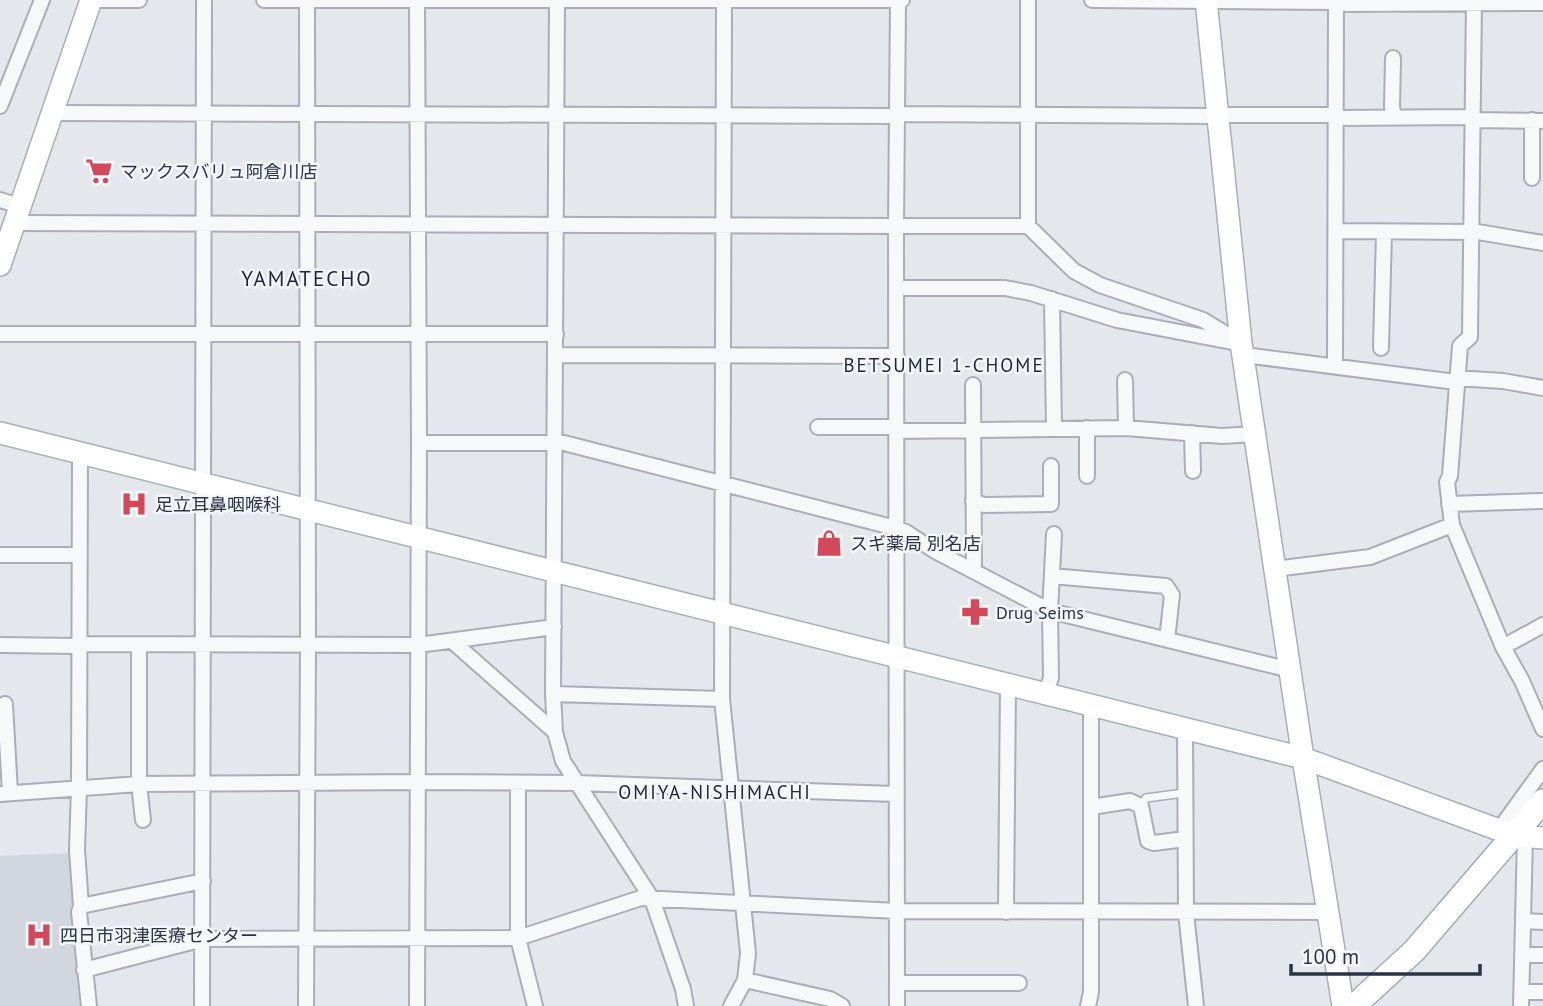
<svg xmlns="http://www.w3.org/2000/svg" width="1543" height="1006" font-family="'PT Sans','Noto Sans JP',sans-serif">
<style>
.built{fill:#d2d6de}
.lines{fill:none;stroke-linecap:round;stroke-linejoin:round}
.lane-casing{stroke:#a9aeb7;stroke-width:10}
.street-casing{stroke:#a9aeb7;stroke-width:18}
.secondary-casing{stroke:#a9aeb7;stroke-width:24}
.primary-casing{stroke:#a3abb8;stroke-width:26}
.lane{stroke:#f7f8fa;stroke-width:7}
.street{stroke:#f7f8fa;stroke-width:14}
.secondary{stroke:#fff;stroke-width:21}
.primary{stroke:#fff;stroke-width:23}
.labels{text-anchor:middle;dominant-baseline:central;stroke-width:5;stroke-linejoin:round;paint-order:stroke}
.poi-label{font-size:18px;fill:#2b3445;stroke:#f4f6f9;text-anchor:start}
.neighbourhood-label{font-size:19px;letter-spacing:2px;fill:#1d2536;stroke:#f4f6f9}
.quarter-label{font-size:21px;letter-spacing:2px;fill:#1d2536;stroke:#f4f6f9}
</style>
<rect width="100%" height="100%" fill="#e4e7ec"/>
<path class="built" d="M71,853L84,1006H0V856Z"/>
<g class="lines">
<defs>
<path id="lane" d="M1141,806L1146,798L1184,793"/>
<path id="street" d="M91,0H139
M264,0H902
M557,0L553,694L555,732L563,761L652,899L683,989L686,1006
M724,0L722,699L748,953L745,980L731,1006
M1028,0V226
M1092,0L1336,2L1346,4L1543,3
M1474,0L1470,337L1460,346L1450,476L1447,482L1452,525L1503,647L1522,681L1543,729
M1393,58L1392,107L1394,117
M0,106L42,0
M53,113L896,116
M896,114L1217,116
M1217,115H1336
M1336,118L1472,117
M1473,120L1543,121
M1532,120V178
M0,200L20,206
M15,223L896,226L898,0
M1336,231L1478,232L1543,243
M897,288H1005L1031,293L1117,320L1237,343
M1052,299L1054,429
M0,334H556
M1381,348L1384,232
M556,355L897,356
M1244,355L1456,382
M1335,366L1336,0
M1456,378L1503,381L1543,388
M1125,380L1126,428
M973,385L974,571
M818,427H897
M897,431L1126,428L1222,436L1255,434
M1192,433L1193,471
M419,443H564L888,526L906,532L935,551L1050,611L1290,670
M80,453L79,788L77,850L81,906L79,912L89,1006
M1087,476V428
M973,501L984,505L1051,504V466
M1449,504L1543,501
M0,555H79
M1275,569L1370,557L1452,525
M1052,576L1166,586L1172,595L1167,640
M452,641L555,732
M78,644L418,645L554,627
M0,645L78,646
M139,645V784L143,820
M1503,647L1543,625
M1046,692L1051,678L1050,611L1054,534
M553,694L722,699
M5,704L10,793
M1185,727L1186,913L1196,1006
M518,783V938L535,1006
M0,794L139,784L418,782L577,783L895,794
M1091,807L1130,801L1141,806L1148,841L1154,843L1185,839
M1513,835L1506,820L1543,769
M81,906L203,881
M1006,912L1008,683
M1523,921L1543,922
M1523,955H1543
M84,970L203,939L518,938L641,898L897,911L1327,912
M745,980L830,999L842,1006
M897,983H1019
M1522,992H1543
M202,1006L204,0
M306,1006L308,646L307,0
M417,1006L419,443L417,1
M897,1006L896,226H1028L1074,271L1100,285L1203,320L1241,343
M1088,1006L1091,992V703
M1521,1006L1525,837"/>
<path id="secondary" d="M1206,0L1241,343L1303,758L1343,1006
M0,265L91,0
M0,433L1303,758L1513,835L1543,838"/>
<path id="primary" d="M1354,1006L1414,951L1543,801"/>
</defs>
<use href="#lane" class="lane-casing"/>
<use href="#street" class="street-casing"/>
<use href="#secondary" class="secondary-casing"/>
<use href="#primary" class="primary-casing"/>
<use href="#lane" class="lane"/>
<use href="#street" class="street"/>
<use href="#secondary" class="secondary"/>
<use href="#primary" class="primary"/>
</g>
<defs>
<symbol id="supermarket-bare" viewBox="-9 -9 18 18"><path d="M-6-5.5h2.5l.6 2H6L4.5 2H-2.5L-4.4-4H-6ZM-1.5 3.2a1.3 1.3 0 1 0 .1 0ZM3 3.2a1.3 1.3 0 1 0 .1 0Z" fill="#d1495b" stroke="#f4f6f9" stroke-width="2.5" paint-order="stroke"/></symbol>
<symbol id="hospital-bare" viewBox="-9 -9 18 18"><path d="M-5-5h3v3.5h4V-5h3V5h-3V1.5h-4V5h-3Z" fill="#d1495b" stroke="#f4f6f9" stroke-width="2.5" paint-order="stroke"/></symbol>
<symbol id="shop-bare" viewBox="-9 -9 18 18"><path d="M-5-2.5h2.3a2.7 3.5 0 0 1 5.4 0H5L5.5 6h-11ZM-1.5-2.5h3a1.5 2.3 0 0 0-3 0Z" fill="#d1495b" stroke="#f4f6f9" stroke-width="2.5" paint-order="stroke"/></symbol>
<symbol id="pharmacy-bare" viewBox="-9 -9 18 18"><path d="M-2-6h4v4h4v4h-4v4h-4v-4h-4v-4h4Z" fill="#d1495b" stroke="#f4f6f9" stroke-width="2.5" paint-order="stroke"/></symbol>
</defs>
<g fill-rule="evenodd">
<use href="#supermarket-bare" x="80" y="152" width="38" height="38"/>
<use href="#hospital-bare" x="115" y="485" width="38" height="38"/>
<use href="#shop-bare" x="810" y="524" width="38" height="38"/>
<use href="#pharmacy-bare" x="956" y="593" width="38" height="38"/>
<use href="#hospital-bare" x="20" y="916" width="38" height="38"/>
</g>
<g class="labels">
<g class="poi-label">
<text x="120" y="171">マックスバリュ阿倉川店</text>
<text x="155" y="504">足立耳鼻咽喉科</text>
<text x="850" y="543">スギ薬局 別名店</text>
<text x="996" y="612">Drug Seims</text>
<text x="60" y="935">四日市羽津医療センター</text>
</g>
<g class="neighbourhood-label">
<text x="944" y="365">BETSUMEI 1-CHOME</text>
<text x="715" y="792">OMIYA-NISHIMACHI</text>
</g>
<g class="quarter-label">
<text x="307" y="278">YAMATECHO</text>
</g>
</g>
<path d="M1291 964v10h189v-10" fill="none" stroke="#2b3445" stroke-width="3.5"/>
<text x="1302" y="964" font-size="21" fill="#2b3445" stroke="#f4f6f9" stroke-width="5" paint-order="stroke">100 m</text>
</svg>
